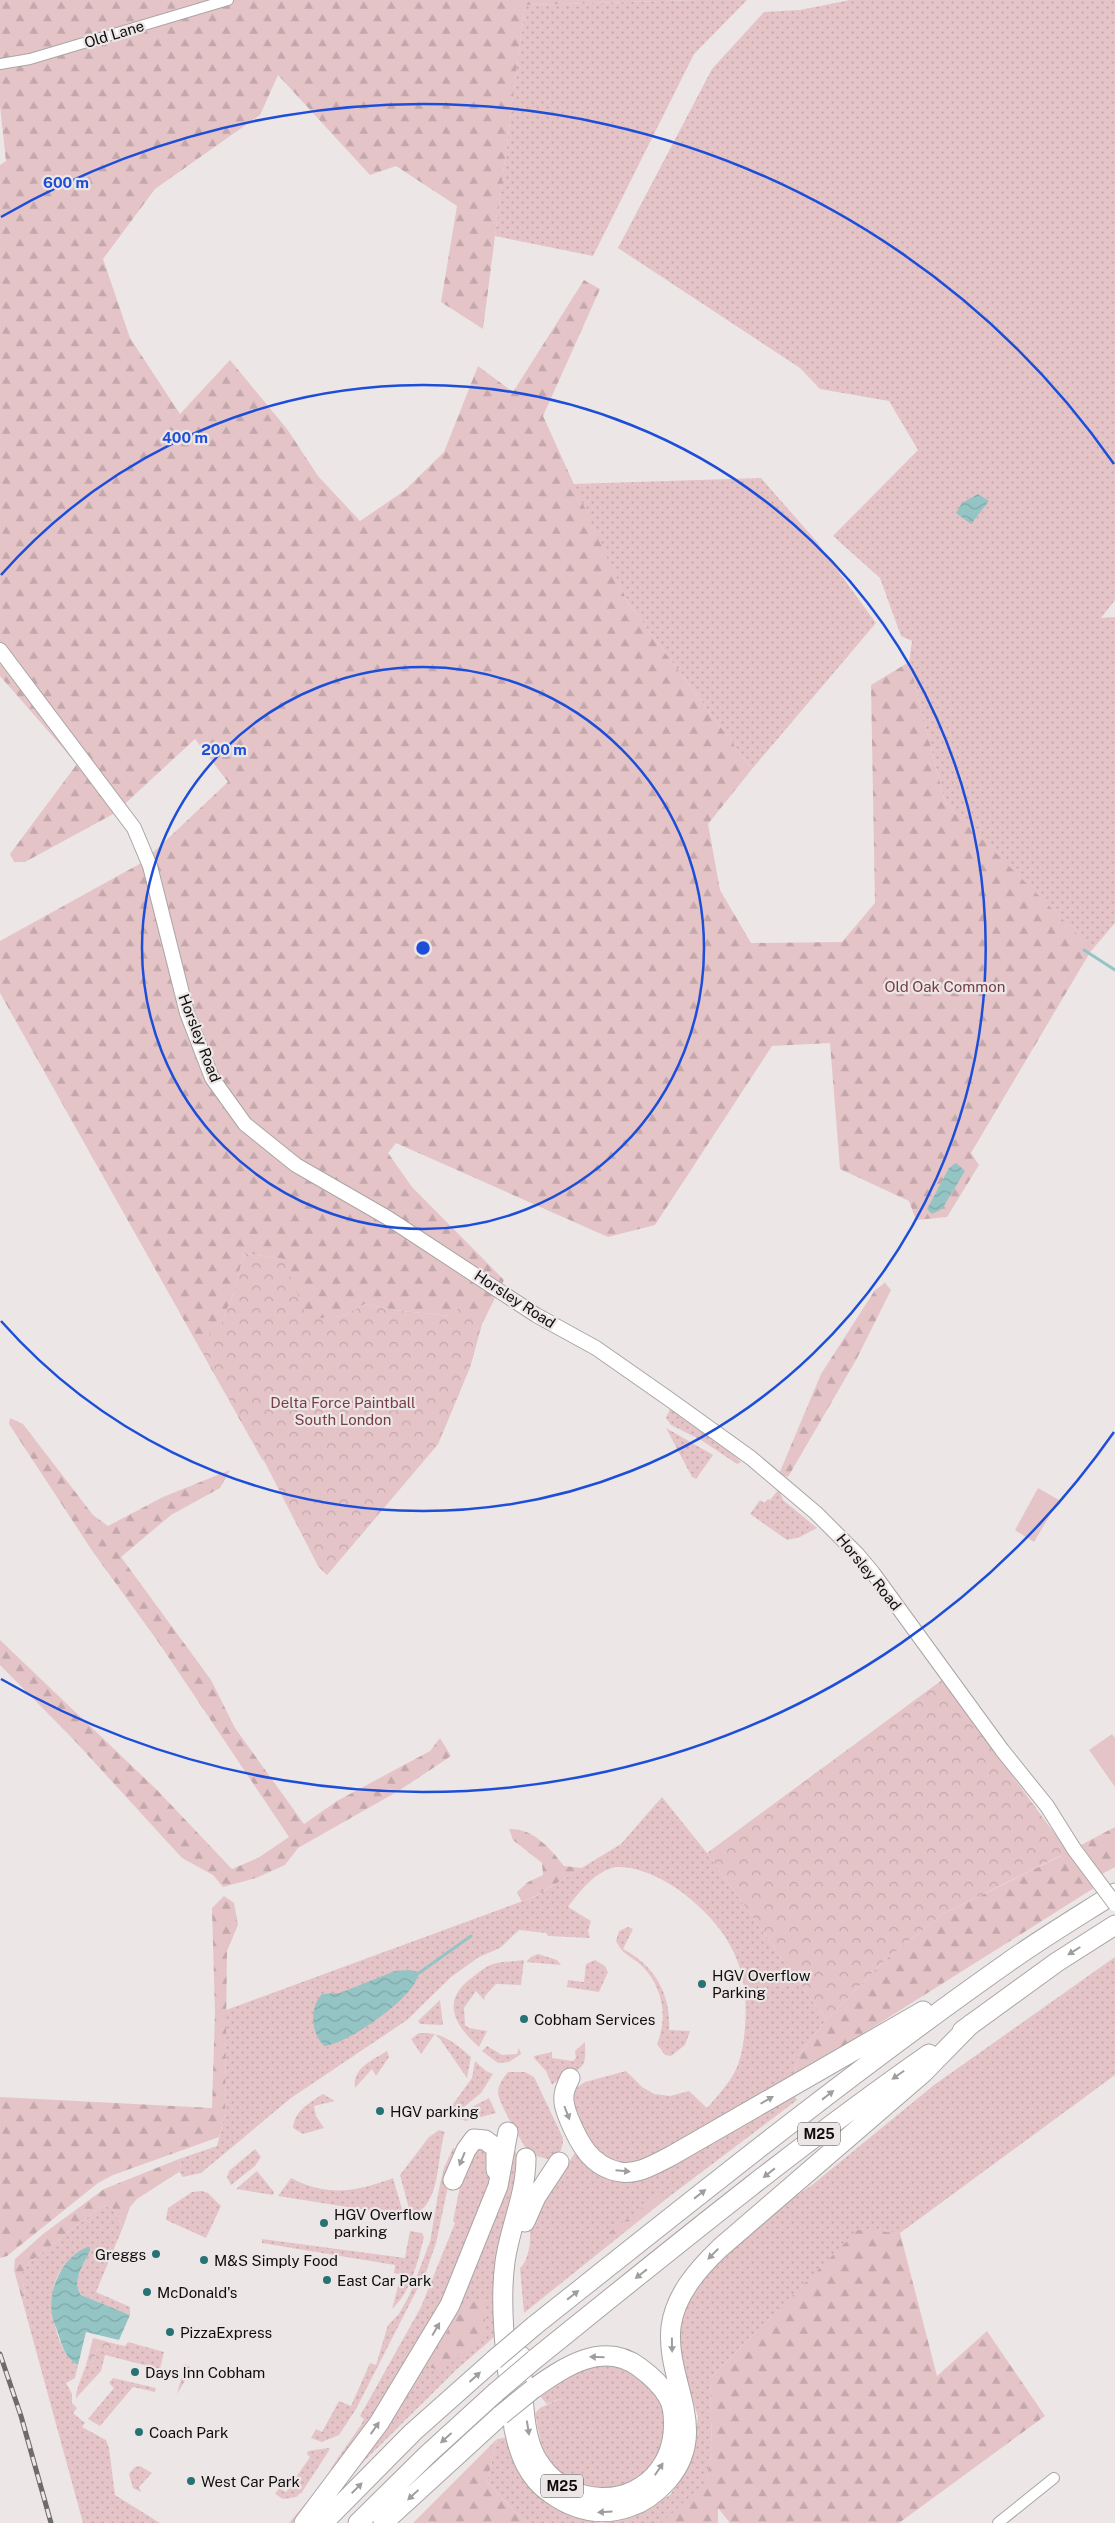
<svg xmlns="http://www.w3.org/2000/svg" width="1115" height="2523" font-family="'Public Sans',sans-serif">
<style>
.grass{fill:url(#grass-dots)}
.forest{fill:url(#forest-firs);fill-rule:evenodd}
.park{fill:url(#park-crowns)}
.pitch{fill:#e5c4c8}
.water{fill:url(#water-waves)}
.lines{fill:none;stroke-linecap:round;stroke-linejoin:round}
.stream{stroke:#95c4c5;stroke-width:3}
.street-casing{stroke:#aaa5a5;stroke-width:12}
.secondary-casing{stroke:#aaa5a5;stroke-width:16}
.highway-casing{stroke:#aaa5a5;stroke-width:21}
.street{stroke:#fff;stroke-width:10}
.secondary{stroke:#fff;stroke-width:14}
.highway{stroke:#fff;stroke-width:19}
.rail-casing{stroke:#6f6b6c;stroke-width:5}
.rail{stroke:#ece6e7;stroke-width:3;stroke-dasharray:9;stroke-linecap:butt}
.secondary-bridge-casing{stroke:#aaa5a5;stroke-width:16;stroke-linecap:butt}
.highway-bridge-casing{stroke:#aaa5a5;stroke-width:21;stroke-linecap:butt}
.secondary-bridge{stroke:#fff;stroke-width:14}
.highway-bridge{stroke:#fff;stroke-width:19}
.oneway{fill:#9f9e9e}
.ring{fill:none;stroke:#1d4ed8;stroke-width:2.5}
.poi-dot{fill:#287275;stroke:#ece6e7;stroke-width:2}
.labels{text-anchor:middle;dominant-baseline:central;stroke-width:4.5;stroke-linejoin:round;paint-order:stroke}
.shield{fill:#ece6e7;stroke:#514e4e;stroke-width:1}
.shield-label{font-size:14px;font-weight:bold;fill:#0f0d0d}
.street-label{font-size:15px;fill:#0f0d0d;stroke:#ece6e7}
.park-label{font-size:15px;fill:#773e47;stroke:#ece6e7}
.poi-label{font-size:15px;fill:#0f0d0d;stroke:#ece6e7;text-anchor:start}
.centre{fill:#1d4ed8;stroke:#ece6e7;stroke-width:2.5}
.ring-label{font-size:15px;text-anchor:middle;font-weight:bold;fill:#1d4ed8;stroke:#ece6e7;stroke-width:4.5;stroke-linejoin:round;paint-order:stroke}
</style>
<defs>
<pattern id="grass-dots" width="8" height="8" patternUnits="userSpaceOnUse" patternTransform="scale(1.25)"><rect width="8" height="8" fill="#e5c4c8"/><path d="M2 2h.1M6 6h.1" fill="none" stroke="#c3a7ab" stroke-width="1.8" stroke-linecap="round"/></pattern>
<pattern id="forest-firs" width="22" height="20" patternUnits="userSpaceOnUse" patternTransform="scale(1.25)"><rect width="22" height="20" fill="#e5c4c8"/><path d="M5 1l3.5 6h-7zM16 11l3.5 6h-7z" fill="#c3a7ab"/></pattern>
<pattern id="park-crowns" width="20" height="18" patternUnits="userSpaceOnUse" patternTransform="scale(1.25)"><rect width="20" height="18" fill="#e5c4c8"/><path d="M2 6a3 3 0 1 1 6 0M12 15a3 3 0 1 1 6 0" fill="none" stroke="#c3a7ab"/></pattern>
<pattern id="water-waves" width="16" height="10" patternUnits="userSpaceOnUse" patternTransform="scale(1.25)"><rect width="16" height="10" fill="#95c4c5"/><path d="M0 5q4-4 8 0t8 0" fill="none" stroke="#7fa7a8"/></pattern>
</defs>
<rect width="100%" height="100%" fill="#ece6e7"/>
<path class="grass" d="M697,0H747L694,54L593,256L495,236L525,5Z
M850,0H1115V600L1101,618L1115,617V923L1091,951L945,802L909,662L912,641L901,636L880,578L833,536L918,450L889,401L820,389L800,368L618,248L712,69L764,12L800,10Z
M761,478L817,542L876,623L752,769L628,603L573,484Z
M670,1409L731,1453L741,1462L737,1464L701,1440L671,1425L666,1418Z
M666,1428L713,1455L696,1479L692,1477Z
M779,1489L783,1500L817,1528L800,1537L787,1540L750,1514L760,1500L764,1503L768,1499L770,1500Z
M662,1797L707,1853L826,2020L798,2056L794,2077L659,2154L630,2164L616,2162L588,2148C583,2135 572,2112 571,2099C571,2091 579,2086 585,2082L626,2071L642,2087L654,2094L670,2096L689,2091L707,2108C716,2098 726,2087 733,2075C741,2062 744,2042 745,2027C750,1968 730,1930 683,1893C666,1880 639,1866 617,1867C597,1869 579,1892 568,1907L591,1921L588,1931L590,1938L548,1936L546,1933L519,1930L500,1948L479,1957L451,1977L407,2020L291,2098L201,2173L183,2177L179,2172L181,2166L179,2159L217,2146L225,2114L226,2010L534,1897L621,1844Z
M628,1927L633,1929L623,1949C655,1966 671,1994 669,2030L690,2031L685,2045L671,2056L665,2055L657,2044C668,2017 663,1988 643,1967C631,1955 624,1957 616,1941L619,1931Z
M538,1954L557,1960L561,1965L526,1962L531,1957Z
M1115,1957V2075L900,2233L858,2231L710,2378L712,2451L706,2482L662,2523H530L520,2517L487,2482L497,2439L509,2437L537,2495L566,2514L602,2523L638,2514L670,2495L691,2462L698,2417L684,2373L677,2338L686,2303L699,2275L767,2216L812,2185L934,2085Z
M524,1960L521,1985L496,1984L485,1996L484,2000L476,1991L464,2008L465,2025L469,2028L487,2031L479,2047C454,2025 440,2000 473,1977C479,1972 486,1966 493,1964C502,1961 514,1962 524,1960Z
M595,1960L605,1966L608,1972L599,1992L567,1987L568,1980L584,1982L586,1964Z
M440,2000L443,2025L420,2024L418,2021Z
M419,2033C443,2032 454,2042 471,2057L467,2078L440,2039L435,2034L421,2054L411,2039Z
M585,2042C585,2048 586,2056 584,2062C581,2073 560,2076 552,2085L546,2071L534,2058V2056L552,2052V2058L573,2061L576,2058L575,2051Z
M487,2046L502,2055L517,2054L519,2048L521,2054L509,2062L498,2063L482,2051Z
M387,2051L389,2057L376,2076L372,2069L355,2088C352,2068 373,2060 387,2051Z
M475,2061L486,2071L493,2074L481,2093L453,2116L451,2107L472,2078Z
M508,2072H525L534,2077L563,2138C563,2149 560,2154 551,2160L529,2154C522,2141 499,2105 498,2093C498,2085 503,2078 508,2072Z
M799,2090L800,2092L795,2097L797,2100L666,2199L524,2313L520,2268C529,2260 532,2238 529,2227L576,2151L609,2176Z
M323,2094L335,2101L314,2106L316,2116L324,2128L303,2134L293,2128C295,2110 308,2104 323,2094Z
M489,2098L496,2113L466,2121L459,2119L470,2108Z
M439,2130L445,2132C436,2158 442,2205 411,2216L400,2175L429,2137Z
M480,2144L493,2160L489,2188L451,2288L383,2403L295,2522L289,2523L331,2473V2468L361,2425L364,2419L360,2416L421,2307L455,2223L453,2221L464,2167Z
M512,2146L520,2160L500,2332L457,2369L354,2471L471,2276L495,2217Z
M453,2148L456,2149L436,2243L426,2272L356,2409L339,2435L322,2442L311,2438L316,2429L322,2432L339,2401L351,2406L370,2363L376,2365L388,2325L399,2314L409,2296L430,2242L439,2189L444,2168Z
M255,2149L261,2157L255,2166L231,2185L227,2177L229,2171Z
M257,2171L274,2192L273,2195L236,2189Z
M291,2178C327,2197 356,2192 393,2178L404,2216L278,2196Z
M202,2191L208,2193L221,2206L206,2238L166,2220L168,2208L192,2192Z
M102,2206L112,2208L123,2227L96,2292L130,2307V2315L81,2295C71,2281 84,2264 90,2251C82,2256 67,2262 61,2270C44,2291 54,2352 78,2365L75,2378L66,2383L72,2394V2403L77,2408L73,2413L85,2423L82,2427L106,2440L109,2448L115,2495L160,2523H83L23,2303L25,2295L22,2273L30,2262Z
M410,2231L422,2233L424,2237C418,2261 411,2292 392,2309L401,2275L394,2273L395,2265L262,2243V2239L405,2258Z
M128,2342L164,2352L160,2369L105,2355L101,2371L76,2398C76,2388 83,2375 86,2365L92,2367L97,2349L113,2353L116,2344L125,2346Z
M597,2363L622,2365L652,2384L667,2416L664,2452L639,2482L602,2494L565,2482L543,2453L535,2413L540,2408L566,2396L547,2404L539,2395L570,2371Z
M185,2364L192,2369L177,2394Z
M113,2378L156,2388L155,2392L133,2387L100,2426L88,2419L114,2388L109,2383Z
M328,2448L330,2449L302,2492L296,2497L283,2499L275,2494L279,2488L286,2492L310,2457L307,2454L308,2451Z
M140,2466L152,2473L139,2487L141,2492L133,2488L129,2474L135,2467Z"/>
<path class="forest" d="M0,0H697L525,5L483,329L441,302L457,206L396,166L370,175L278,75L260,115L155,189L103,259L130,338L180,414L230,360L287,429L318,476L360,521L404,491L444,452L478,366L513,392L584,280L600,289L543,416L628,603L752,769L708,824L720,890L751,943L842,942L875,903L871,685L909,662L945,802L1092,949L971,1153L979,1165L947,1217L916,1220L909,1201L840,1169L830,1043L772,1046L655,1225L608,1237L396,1143L388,1153L412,1187L504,1280L482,1324L470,1367L438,1444L327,1575L318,1566L450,1316L394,1310L365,1304L343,1316L324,1318L263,1461L0,993V941L143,862L228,782L195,739L115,813L25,862H14L10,854L77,764L0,676V165L6,161L0,106ZM244,1253L283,1259L220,1327L234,1292Z
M885,1283L891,1290L856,1360L788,1477L779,1474L821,1374L875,1290Z
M10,1418L23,1424L93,1515L108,1526L163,1497L230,1470L220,1488L171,1515L121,1557L211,1680L235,1728L304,1824L337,1801L430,1751L440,1738L451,1756L400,1790L298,1848L285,1865L256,1878L223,1887L213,1875L182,1858L74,1740L0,1665V1640L156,1789L232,1869L258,1858L289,1837L159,1643L93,1552L9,1424Z
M1004,1765L1094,1888L794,2077L798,2056L826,2020L885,1960L943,1914L1061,1856Z
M1115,1827V1867L1102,1874L1081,1845Z
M509,1829C533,1828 550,1848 564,1866L582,1868L535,1896L522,1902L517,1892L528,1882L543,1875L542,1863L513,1840Z
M224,1896L234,1903L238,1925L227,1951L225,2114L219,2137L113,2175L98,2183L7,2256L0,2258V2097L212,2108L215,2013L212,1908Z
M179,2159L181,2166L179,2172L137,2199L130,2207L123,2227L112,2208L102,2206L30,2262L22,2273L25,2295L23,2303L14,2270L15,2259L43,2234L104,2189Z
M659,2195L666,2199L620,2235H611L609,2233Z
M858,2230L900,2233L937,2376L987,2331L1045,2416L899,2523H730L718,2508V2523H662L706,2481L712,2451L710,2378Z
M465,2300L485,2301V2339L439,2371L428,2366Z
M497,2439L487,2482L520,2517L530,2523H413Z"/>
<path class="park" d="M244,1253L283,1259L308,1319L343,1316L365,1304L394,1310L450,1316L459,1308L482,1324L470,1367L438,1444L327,1575L318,1566L260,1453L197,1342L220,1327L234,1292Z
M942,1680L1068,1852L943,1914L885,1960L826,2020L707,1853Z
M93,2338L116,2344L113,2353L97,2349L92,2367L86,2365Z"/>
<path class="pitch" d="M1038,1488L1059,1500L1034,1542L1015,1530Z
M1112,1734L1115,1738V1787L1089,1750Z"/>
<path class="water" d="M978,494L989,501L971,524L956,513L962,503Z
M956,1163L965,1171L942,1209L932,1214L927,1209L949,1168Z
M409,1970L418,1972C421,1994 346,2045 324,2046C311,2033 309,2008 322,1994L340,1993L395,1971Z
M87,2247H90V2251C84,2264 71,2281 81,2295L130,2315L119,2340L86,2332L78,2365C66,2359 62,2346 58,2333C56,2327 53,2321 52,2315C48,2288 62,2258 87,2247Z"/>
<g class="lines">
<path class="stream" d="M1084,950L1115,970
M416,1975L471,1936"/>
<defs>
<path id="street" d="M0,64L30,59L228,0
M998,2523L1054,2478"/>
<path id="secondary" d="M0,650L134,828L150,866L187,1013L212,1078L245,1124L296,1165L388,1218L536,1315L596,1348L669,1399L751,1458L816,1513L858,1555L873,1573L1002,1750L1047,1806L1074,1849"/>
<path id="highway" d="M962,2031L1057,1962L1115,1925
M570,2078C567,2084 564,2090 564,2096C563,2104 566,2111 569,2119C579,2143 591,2167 620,2172C638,2175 655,2164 671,2156L923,2011
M526,2158C526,2195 510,2226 505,2262C498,2313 509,2377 514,2429C519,2454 528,2478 550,2493C575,2511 603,2517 632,2506C647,2501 658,2491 668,2480C711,2430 665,2381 671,2327C675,2295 698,2269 720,2248L923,2073L971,2024
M453,2180L466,2150L474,2139L485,2140L496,2148V2170
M525,2222L536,2197L559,2162
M534,2326C690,2202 845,2077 1007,1963C1042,1938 1079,1916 1115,1893
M521,2356C523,2383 522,2423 532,2449C538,2465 552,2480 566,2488C613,2513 667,2487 673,2434C674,2422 674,2407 668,2397C661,2384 650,2375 639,2367C602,2340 563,2368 533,2389
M535,2359C664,2255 793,2149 929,2054
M304,2523L379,2423L450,2305L498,2186L508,2132
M323,2523L413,2432L494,2360
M358,2523L427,2455L495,2393
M383,2523L501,2415"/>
</defs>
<use href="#street" class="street-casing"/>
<use href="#secondary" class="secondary-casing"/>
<use href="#highway" class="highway-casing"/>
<use href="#street" class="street"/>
<use href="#secondary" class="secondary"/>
<use href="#highway" class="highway"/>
<defs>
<path id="rail" d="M0,2354L21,2416L51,2523"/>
</defs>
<use href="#rail" class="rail-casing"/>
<use href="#rail" class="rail"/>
<defs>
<path id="secondary-bridge" d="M1074,1849L1115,1904"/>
<path id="highway-bridge" d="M494,2360L534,2326
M495,2393L535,2359
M501,2415L533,2389"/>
</defs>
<use href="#secondary-bridge" class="secondary-bridge-casing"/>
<use href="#highway-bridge" class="highway-bridge-casing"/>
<use href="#secondary-bridge" class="secondary-bridge"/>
<use href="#highway-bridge" class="highway-bridge"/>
</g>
<defs><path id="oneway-solid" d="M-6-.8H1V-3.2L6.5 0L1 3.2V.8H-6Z" transform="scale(1.25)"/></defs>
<g class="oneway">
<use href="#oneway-solid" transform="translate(1074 1951) rotate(148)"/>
<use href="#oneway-solid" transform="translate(898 2075) rotate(145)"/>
<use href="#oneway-solid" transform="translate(828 2095) rotate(-38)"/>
<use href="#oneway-solid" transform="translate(767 2100) rotate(-30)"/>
<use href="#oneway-solid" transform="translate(567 2113) rotate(69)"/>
<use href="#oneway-solid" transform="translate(462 2159) rotate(112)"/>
<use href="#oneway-solid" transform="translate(623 2171) rotate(5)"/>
<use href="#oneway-solid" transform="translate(769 2173) rotate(142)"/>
<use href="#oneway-solid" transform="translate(700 2194) rotate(-38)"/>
<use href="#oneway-solid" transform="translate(713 2254) rotate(135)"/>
<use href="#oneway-solid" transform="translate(641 2274) rotate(142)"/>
<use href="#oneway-solid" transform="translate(573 2295) rotate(-38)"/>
<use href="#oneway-solid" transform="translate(436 2329) rotate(-60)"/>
<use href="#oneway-solid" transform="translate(672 2345) rotate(89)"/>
<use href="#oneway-solid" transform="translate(597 2357) rotate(-179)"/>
<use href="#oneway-solid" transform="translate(475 2377) rotate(-42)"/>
<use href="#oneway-solid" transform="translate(375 2428) rotate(-55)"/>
<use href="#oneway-solid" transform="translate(528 2428) rotate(81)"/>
<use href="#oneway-solid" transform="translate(446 2438) rotate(138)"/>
<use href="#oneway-solid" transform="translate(659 2469) rotate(-56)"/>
<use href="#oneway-solid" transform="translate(357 2488) rotate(-45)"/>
<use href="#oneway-solid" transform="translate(413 2495) rotate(137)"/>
<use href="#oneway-solid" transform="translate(605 2512) rotate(177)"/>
</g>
<g class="ring">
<circle cx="423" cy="948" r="281"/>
<path d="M1 575A563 563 0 1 1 1 1321"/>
<path d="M1114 1432A844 844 0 0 1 1 1679M1 217A844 844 0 0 1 1114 464"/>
</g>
<g class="poi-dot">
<circle cx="702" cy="1984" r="5"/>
<circle cx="524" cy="2019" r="5"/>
<circle cx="380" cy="2111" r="5"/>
<circle cx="324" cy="2223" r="5"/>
<circle cx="156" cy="2254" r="5"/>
<circle cx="204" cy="2260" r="5"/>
<circle cx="327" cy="2280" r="5"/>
<circle cx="147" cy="2292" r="5"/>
<circle cx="170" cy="2332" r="5"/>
<circle cx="135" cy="2372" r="5"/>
<circle cx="139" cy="2432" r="5"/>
<circle cx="191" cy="2481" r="5"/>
</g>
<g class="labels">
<g class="shield">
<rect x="798" y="2122.5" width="42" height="23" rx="4"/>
<rect x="541" y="2474.5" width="42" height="23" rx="4"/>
</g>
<g class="shield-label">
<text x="819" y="2134">M25</text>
<text x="562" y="2486">M25</text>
</g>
<g class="street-label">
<text transform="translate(114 34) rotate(-17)">Old Lane</text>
<text transform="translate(200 1038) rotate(69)">Horsley Road</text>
<text transform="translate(515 1299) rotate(33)">Horsley Road</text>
<text transform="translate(869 1572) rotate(51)">Horsley Road</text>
</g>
<g class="park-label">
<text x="945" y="986">Old Oak Common</text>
<text x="343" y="1402">Delta Force Paintball<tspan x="343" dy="17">South London</tspan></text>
</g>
<g class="poi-label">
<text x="712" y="1975">HGV Overflow<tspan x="712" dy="17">Parking</tspan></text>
<text x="534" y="2019">Cobham Services</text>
<text x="390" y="2111">HGV parking</text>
<text x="334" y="2214">HGV Overflow<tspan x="334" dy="17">parking</tspan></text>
<text x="146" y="2254" text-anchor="end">Greggs</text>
<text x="214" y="2260">M&amp;S Simply Food</text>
<text x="337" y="2280">East Car Park</text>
<text x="157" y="2292">McDonald's</text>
<text x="180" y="2332">PizzaExpress</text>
<text x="145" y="2372">Days Inn Cobham</text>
<text x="149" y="2432">Coach Park</text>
<text x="201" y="2481">West Car Park</text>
</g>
</g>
<circle cx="423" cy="948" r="8" class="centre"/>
<g class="ring-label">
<text x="66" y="188">600 m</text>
<text x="185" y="443">400 m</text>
<text x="224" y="755">200 m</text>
</g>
</svg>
